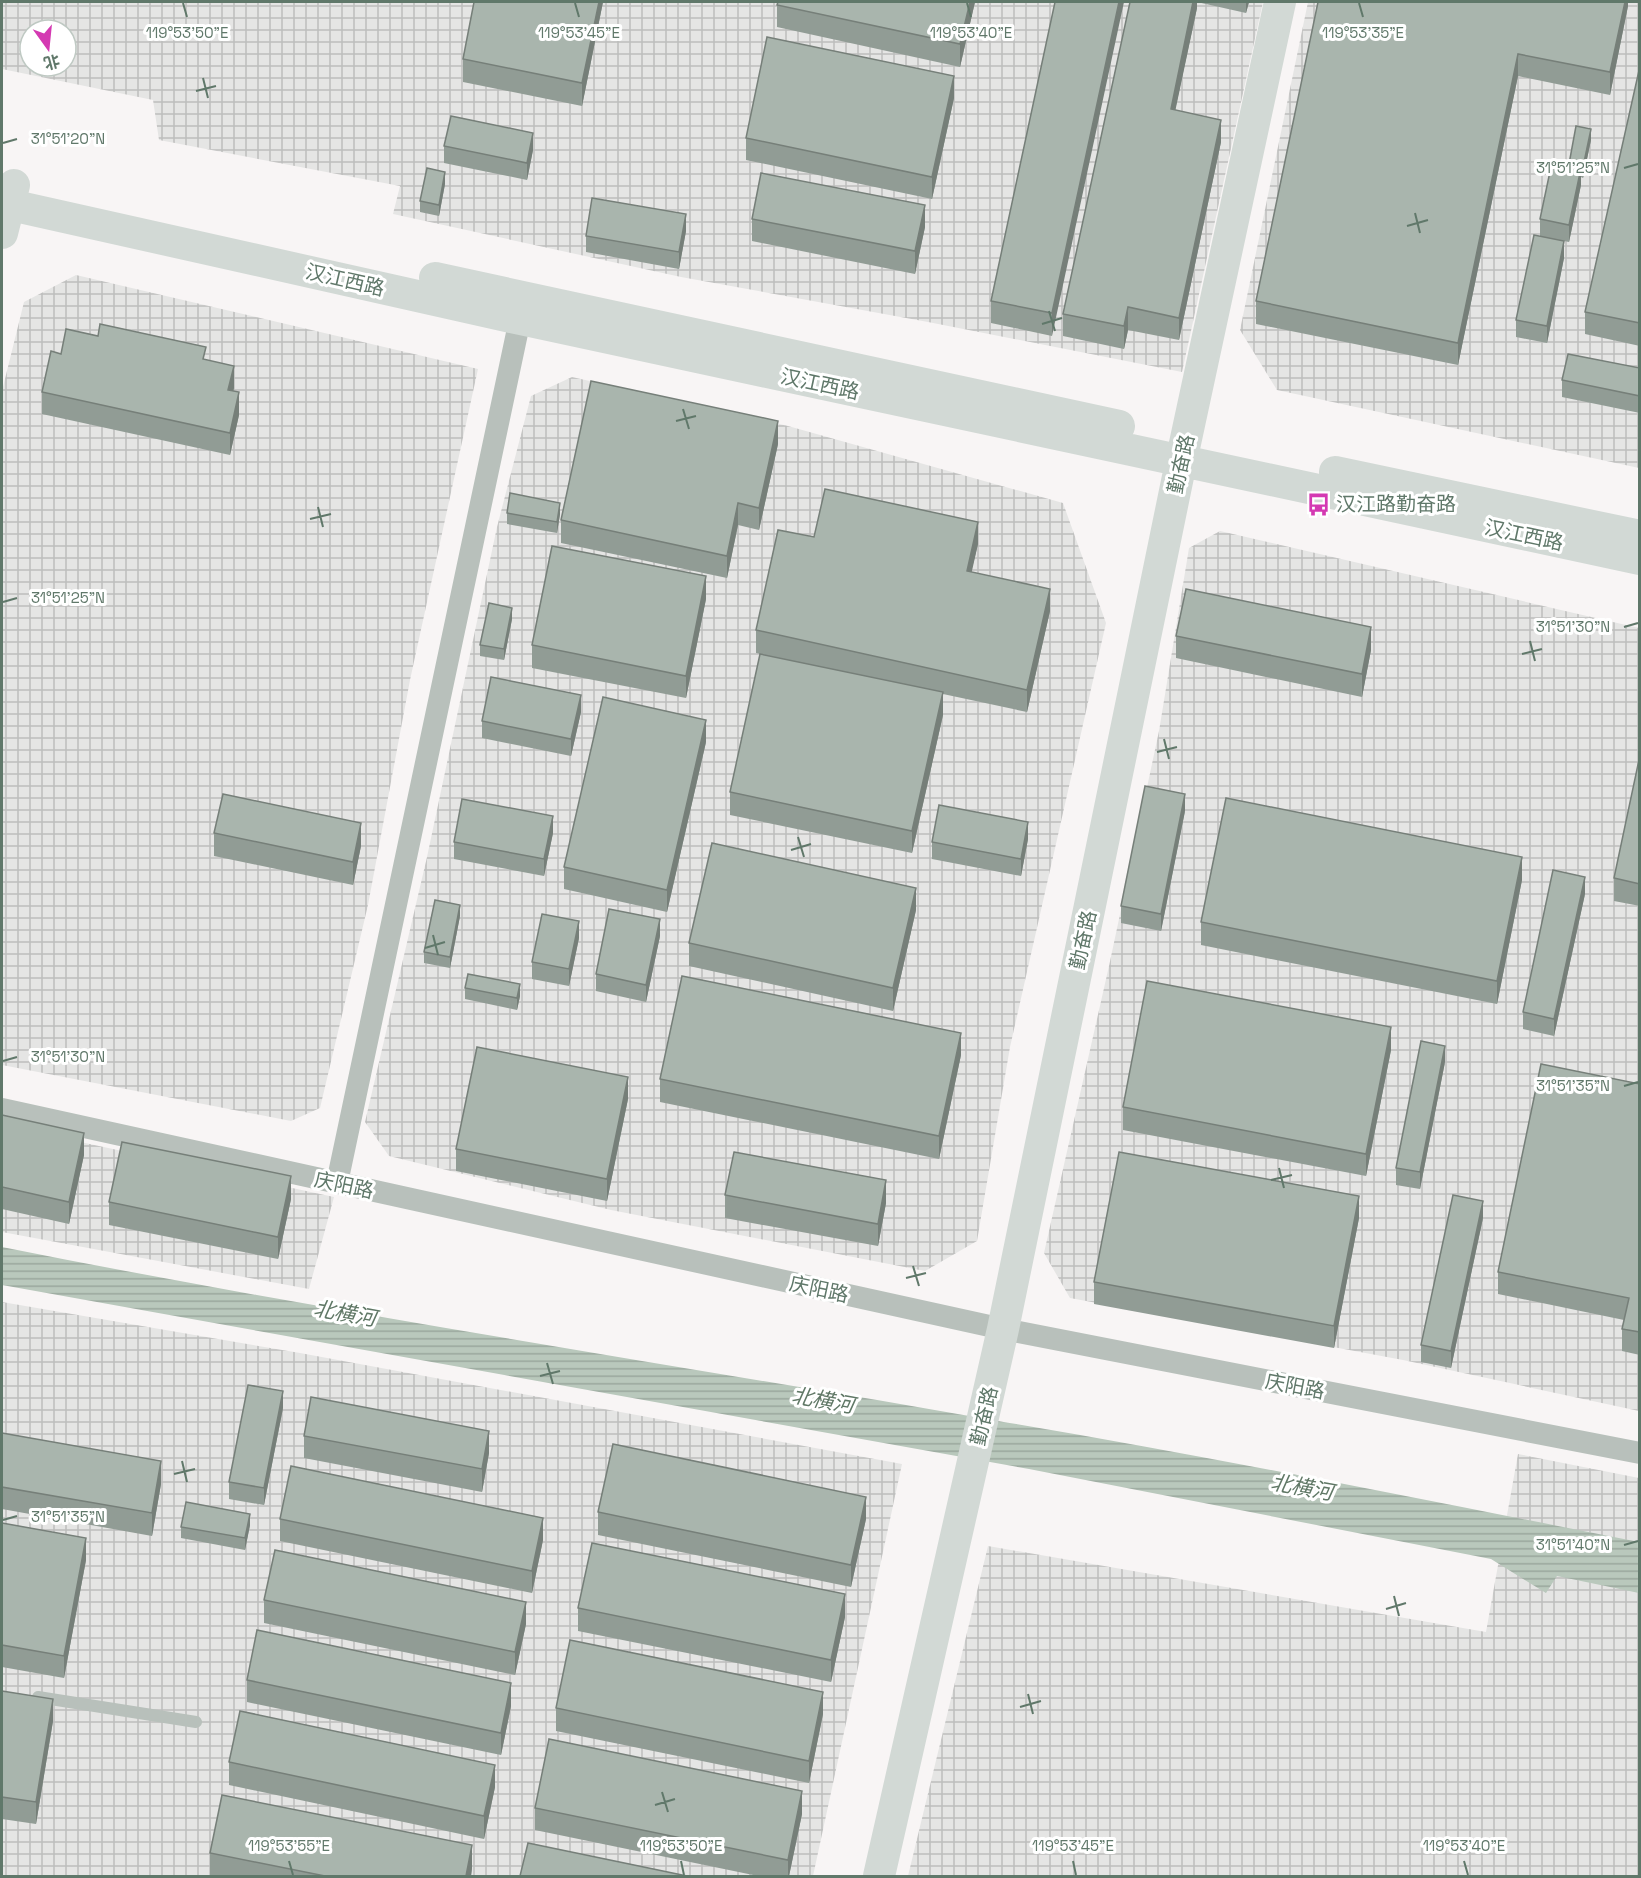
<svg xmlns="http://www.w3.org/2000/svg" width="1641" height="1878" font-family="'Space Grotesk','Noto Sans SC',sans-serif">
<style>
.industrial{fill:url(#industrial-grid);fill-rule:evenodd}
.water{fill:url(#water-rules)}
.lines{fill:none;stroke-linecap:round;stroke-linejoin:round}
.lane{stroke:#b8c0bb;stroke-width:12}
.street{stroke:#b8c0bb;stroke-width:22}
.secondary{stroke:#d2d9d5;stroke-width:32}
.wall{fill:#919c95}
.shaded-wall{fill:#767f79}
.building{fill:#a9b5ad;stroke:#767f79;stroke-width:1.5}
.ticks{fill:none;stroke:#60786a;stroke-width:2}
.labels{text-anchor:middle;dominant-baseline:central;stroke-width:6;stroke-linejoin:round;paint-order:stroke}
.street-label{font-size:20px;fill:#60786a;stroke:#fff}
.poi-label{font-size:20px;fill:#60786a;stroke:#fff;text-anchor:start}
.water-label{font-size:21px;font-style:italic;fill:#607866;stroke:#fff}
.ticks-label{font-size:15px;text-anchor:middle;fill:#60786a;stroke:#fff;stroke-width:6;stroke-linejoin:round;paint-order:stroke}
</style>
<defs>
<pattern id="industrial-grid" width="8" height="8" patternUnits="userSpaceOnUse" patternTransform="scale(1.5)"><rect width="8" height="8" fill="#e5e5e4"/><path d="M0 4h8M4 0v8" fill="none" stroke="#bdbebd"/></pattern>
<pattern id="water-rules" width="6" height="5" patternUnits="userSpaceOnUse" patternTransform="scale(1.5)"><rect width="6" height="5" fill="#b9c8bc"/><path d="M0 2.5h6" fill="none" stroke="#9aa79d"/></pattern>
</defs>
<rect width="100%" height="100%" fill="#f8f5f5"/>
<path class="industrial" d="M2,2H1263L1182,372L928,322L681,277L393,214L400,186L159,140L153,100L2,69ZM30,30H66V66H30Z
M1308,2H1639V468L1277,390L1240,330Z
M76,275L478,369L410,680L368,905L320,1108L291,1121L2,1065V391L24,302Z
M572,377L788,426L1063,503L1106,623L1010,1047L977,1241L925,1271L611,1210L389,1156L365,1122L427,857L497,527L531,396Z
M1220,531L1639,628V1411L1403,1360L1070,1298L1044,1253L1109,966L1159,731L1189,548Z
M2,1125L334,1197L309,1289L2,1232Z
M2,1302L300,1353L902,1464L813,1876H2Z
M1518,1454L1639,1478V1876H908L988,1546L1486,1632Z"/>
<path class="water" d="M2,1247C332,1313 666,1363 998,1421C1213,1457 1426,1500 1639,1542V1593L1557,1576L1546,1593L1491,1559L1029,1469L2,1285Z"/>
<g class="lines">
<path class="lane" d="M38,1697L196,1722"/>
<path class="street" d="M2,1109L1003,1329L1640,1453
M337,1183L523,305"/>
<path class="secondary" d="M2,203L520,319L1640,559
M2,233L14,185
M435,278L1119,426
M1335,472L1640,536
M879,1876L1003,1329L1181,462L1280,2"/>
</g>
<path class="wall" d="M603,2L582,106L463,82V59Z
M975,2L960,67L777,27V5Z
M1055,2L1052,336L991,323V301Z
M1130,2H1249L1246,13L1197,2V8L1175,110L1221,142L1179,340L1128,330L1124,349L1063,336V314Z
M1318,2H1628V6L1610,95L1518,76L1458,365L1256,324V301Z
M1640,66V346L1585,334V312Z
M954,98L932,199L746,160V138Z
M1591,140L1583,178L1581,177V185L1569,242L1564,241V258L1547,343L1516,337V320L1540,236V219L1569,165V164Z
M444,146L533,150L527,180L444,163Z
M445,184L439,216L420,212V201Z
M752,219L925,227L915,274L752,241Z
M686,231L679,269L586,252V236Z
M61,354L206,360L234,388L233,391L239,415L230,455L42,414V392Z
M1640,368V413L1562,397V380Z
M778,444L759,530L738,525L727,578L561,543V520Z
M507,513L560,514L557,533L507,524Z
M814,537L978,544L971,572L1050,611L1027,712L943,694V715L912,853L730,815V792L778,658L756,653V630Z
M706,599L686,698L532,668V645Z
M512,619L504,660L480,656V645Z
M1176,636L1371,650L1362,697L1176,658Z
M581,712L571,756L482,738V721Z
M706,742L667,912L564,889V867Z
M1640,755V906L1614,901V878Z
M1185,811L1161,931L1121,923V906Z
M214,833L361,846L353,885L214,856Z
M553,833L544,876L454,859V842Z
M1028,839L1021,876L932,859V842Z
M1522,880L1497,1004L1201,945V922Z
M1585,894L1554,1036L1523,1029V1012Z
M916,910L893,1011L689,966V943Z
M460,916L450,968L424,963V952Z
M660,936L646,1002L596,991V974Z
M579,938L569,986L532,979V962Z
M465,988L520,996L517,1010L465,999Z
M1391,1050L1366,1176L1123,1130V1107Z
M961,1055L939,1159L660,1102V1079Z
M1445,1062L1420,1189L1396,1185V1168Z
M1640,1084V1355L1622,1351V1329L1624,1320L1498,1294V1272Z
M628,1099L607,1201L456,1171V1149Z
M2,1115L84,1155L69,1224L2,1209Z
M725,1195L886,1203L878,1246L725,1218Z
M291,1199L278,1259L109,1225V1202Z
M1359,1218L1334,1348L1094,1304V1282Z
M1483,1218L1451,1368L1421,1362V1345Z
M283,1408L264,1505L229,1499V1482Z
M2,1433L161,1484L152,1536L2,1509Z
M304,1436L489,1453L482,1492L304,1458Z
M598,1512L866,1519L851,1587L598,1535Z
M280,1519L543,1540L532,1593L280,1541Z
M2,1523L86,1560L64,1678L2,1667Z
M250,1525L245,1550L181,1538V1527Z
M264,1600L526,1624L515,1675L264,1623Z
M578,1608L845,1617L831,1682L578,1631Z
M247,1680L511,1706L501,1755L247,1702Z
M2,1691L53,1721L36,1824L2,1819Z
M556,1708L823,1714L809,1783L556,1731Z
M229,1762L495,1787L484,1839L229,1785Z
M535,1808L802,1814L789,1876H758L535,1830Z
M210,1853L472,1868L471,1876H210Z"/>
<path class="shaded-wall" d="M599,2H603L582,106V83Z
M970,2H975L960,67V44Z
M1119,2H1124L1052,336V313Z
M1193,2H1197V8L1171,131V109Z
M1246,2H1249L1246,13Z
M1625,2H1628V6L1610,95V72Z
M1518,54V76L1458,365V343Z
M954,76V98L932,199V177Z
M1221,120V142L1179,340V318Z
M1591,129V140L1583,178V167Z
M533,133V150L527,180V163Z
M1581,168V185L1569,242V225Z
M445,172V184L439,216V205Z
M925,205V227L915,274V251Z
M686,214V231L679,269V252Z
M1564,241V258L1547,343V326Z
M1128,307V330L1124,349V326Z
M234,366V388L228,413V390Z
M239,392V415L230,455V433Z
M778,421V444L759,530V508Z
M560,503V514L557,533V522Z
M738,503V525L727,578V556Z
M978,522V544L967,593V571Z
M706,576V599L686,698V676Z
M1050,589V611L1027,712V690Z
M512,608V619L504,660V649Z
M1371,627V650L1362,697V674Z
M943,692V715L912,853V831Z
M581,695V712L571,756V739Z
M706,720V742L667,912V890Z
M1185,794V811L1161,931V914Z
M553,816V833L544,876V859Z
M1028,822V839L1021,876V859Z
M361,823V846L353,885V862Z
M1522,857V880L1497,1004V981Z
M1585,877V894L1554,1036V1019Z
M916,888V910L893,1011V988Z
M460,905V916L450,968V957Z
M660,919V936L646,1002V985Z
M579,921V938L569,986V969Z
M520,984V996L517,1010V998Z
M1391,1027V1050L1366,1176V1154Z
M961,1033V1055L939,1159V1136Z
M1445,1046V1062L1420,1189V1172Z
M628,1077V1099L607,1201V1179Z
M84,1133V1155L69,1224V1202Z
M291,1176V1199L278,1259V1237Z
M886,1180V1203L878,1246V1224Z
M1359,1196V1218L1334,1348V1326Z
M1483,1201V1218L1451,1368V1351Z
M283,1391V1408L264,1505V1488Z
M489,1431V1453L482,1492V1469Z
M161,1461V1484L152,1536V1513Z
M866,1497V1519L851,1587V1565Z
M250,1514V1525L245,1550V1538Z
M543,1518V1540L532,1593V1571Z
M86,1538V1560L64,1678V1656Z
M845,1594V1617L831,1682V1660Z
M526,1602V1624L515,1675V1652Z
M511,1683V1706L501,1755V1733Z
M823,1692V1714L809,1783V1761Z
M53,1699V1721L36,1824V1802Z
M495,1765V1787L484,1839V1816Z
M802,1791V1814L789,1876H788V1860Z
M472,1845V1868L471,1876H466Z"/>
<path class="building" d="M474,2H599L582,83L463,59Z
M778,2H970L960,44L777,5Z
M1055,2H1119L1052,313L991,301Z
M1130,2H1193L1171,109L1221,120L1179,318L1128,307L1124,326L1063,314Z
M1318,2H1625L1610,72L1518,54L1458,343L1256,301Z
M767,37L954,76L932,177L746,138Z
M1640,66V323L1585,312Z
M451,116L533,133L527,163L444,146Z
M1576,126L1591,129L1583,167L1569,164Z
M1552,162L1581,168L1569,225L1540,219Z
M427,168L445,172L439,205L420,201Z
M761,173L925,205L915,251L752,219Z
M592,198L686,214L679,252L586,236Z
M1534,235L1564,241L1547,326L1516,320Z
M100,324L206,347L203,359L234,366L228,390L239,392L230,433L42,392L51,351L61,354L66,329L98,336Z
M1568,354L1640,368V396L1562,380Z
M591,381L778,421L759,508L738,503L727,556L561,520Z
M825,489L978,522L967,571L1050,589L1027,690L756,630L778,530L814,537Z
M510,493L560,503L557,522L507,513Z
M552,546L706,576L686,676L532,645Z
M1186,589L1371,627L1362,674L1176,636Z
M489,603L512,608L504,649L480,645Z
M760,654L943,692L912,831L730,792Z
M491,677L581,695L571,739L482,721Z
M603,697L706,720L667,890L564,867Z
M1640,755V884L1614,878Z
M1145,786L1185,794L1161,914L1121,906Z
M223,794L361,823L353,862L214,833Z
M1226,798L1522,857L1497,981L1201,922Z
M462,799L553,816L544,859L454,842Z
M939,805L1028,822L1021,859L932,842Z
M712,843L916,888L893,988L689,943Z
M1553,870L1585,877L1554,1019L1523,1012Z
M435,900L460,905L450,957L424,952Z
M609,909L660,919L646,985L596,974Z
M542,914L579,921L569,969L532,962Z
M468,974L520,984L517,998L465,988Z
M682,976L961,1033L939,1136L660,1079Z
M1147,981L1391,1027L1366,1154L1123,1107Z
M1421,1041L1445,1046L1420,1172L1396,1168Z
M477,1047L628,1077L607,1179L456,1149Z
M1541,1064L1640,1084V1332L1622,1329L1629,1298L1498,1272Z
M2,1115L84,1133L69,1202L2,1187Z
M122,1142L291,1176L278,1237L109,1202Z
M734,1152L886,1180L878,1224L725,1195Z
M1119,1152L1359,1196L1334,1326L1094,1282Z
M1453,1195L1483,1201L1451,1351L1421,1345Z
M248,1385L283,1391L264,1488L229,1482Z
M311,1397L489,1431L482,1469L304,1436Z
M2,1433L161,1461L152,1513L2,1487Z
M613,1444L866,1497L851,1565L598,1512Z
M291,1466L543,1518L532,1571L280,1519Z
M186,1502L250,1514L245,1538L181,1527Z
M2,1523L86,1538L64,1656L2,1645Z
M592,1543L845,1594L831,1660L578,1608Z
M275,1550L526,1602L515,1652L264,1600Z
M257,1630L511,1683L501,1733L247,1680Z
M570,1640L823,1692L809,1761L556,1708Z
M2,1691L53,1699L36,1802L2,1797Z
M240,1711L495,1765L484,1816L229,1762Z
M549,1739L802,1791L788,1860L535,1808Z
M222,1795L472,1845L466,1876H325L210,1853Z
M528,1843L687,1876H520Z"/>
<path class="ticks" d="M183,3L187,17M575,3L579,17M967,3L971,17M1359,3L1363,17M203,78L208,98M196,91L216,86M3,143L17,139M1624,168L1638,164M1415,213L1420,233M1407,226L1428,220M1049,311L1055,331M1042,324L1062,318M683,409L689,429M676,421L696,416M318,507L323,527M310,519L331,514M3,602L17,598M1624,627L1638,623M1530,641L1535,661M1522,654L1542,649M1164,739L1169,759M1157,752L1177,747M798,837L804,857M791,850L811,844M433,935L438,955M425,948L445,942M3,1061L17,1057M1624,1086L1638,1082M1279,1168L1284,1188M1271,1180L1292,1175M913,1266L919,1286M906,1278L926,1273M547,1363L553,1384M540,1376L560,1371M182,1461L187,1482M174,1474L195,1469M3,1520L17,1516M1624,1545L1638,1541M1394,1596L1399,1616M1386,1609L1406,1603M1028,1694L1033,1714M1020,1707L1041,1701M662,1792L668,1812M655,1805L675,1799M289,1861L293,1875M681,1861L684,1875M1073,1861L1076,1875M1464,1861L1468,1875"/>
<defs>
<symbol id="bus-bare" viewBox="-9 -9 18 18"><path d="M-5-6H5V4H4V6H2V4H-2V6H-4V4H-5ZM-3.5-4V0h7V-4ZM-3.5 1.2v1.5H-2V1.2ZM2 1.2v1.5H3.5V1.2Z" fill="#d439b2" stroke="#fff" stroke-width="2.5" paint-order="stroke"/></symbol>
</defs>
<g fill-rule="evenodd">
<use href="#bus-bare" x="1302" y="488" width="33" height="33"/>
</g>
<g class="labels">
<g class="street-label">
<text transform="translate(345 280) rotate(13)">汉江西路</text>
<text transform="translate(820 384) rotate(12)">汉江西路</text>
<text transform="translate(1181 464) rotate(-78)">勤奋路</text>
<text transform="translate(1524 535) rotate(12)">汉江西路</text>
<text transform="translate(1083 940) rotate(-78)">勤奋路</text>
<text transform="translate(344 1185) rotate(12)">庆阳路</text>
<text transform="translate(819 1289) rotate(12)">庆阳路</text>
<text transform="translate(1295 1386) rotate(11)">庆阳路</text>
<text transform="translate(984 1416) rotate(-77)">勤奋路</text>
</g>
<g class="poi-label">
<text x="1336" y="504">汉江路勤奋路</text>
</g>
<g class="water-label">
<text transform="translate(345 1313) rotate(10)">北横河</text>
<text transform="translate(823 1400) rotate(10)">北横河</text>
<text transform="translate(1302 1487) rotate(10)">北横河</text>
</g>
</g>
<g class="ticks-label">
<text x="187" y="38">119°53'50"E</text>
<text x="579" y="38">119°53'45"E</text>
<text x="971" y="38">119°53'40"E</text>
<text x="1363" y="38">119°53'35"E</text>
<text x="68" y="144">31°51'20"N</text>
<text x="1573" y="173">31°51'25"N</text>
<text x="68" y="603">31°51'25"N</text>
<text x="1573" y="632">31°51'30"N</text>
<text x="68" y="1062">31°51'30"N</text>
<text x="1573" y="1091">31°51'35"N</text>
<text x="68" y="1522">31°51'35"N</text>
<text x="1573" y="1550">31°51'40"N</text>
<text x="289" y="1851">119°53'55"E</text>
<text x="681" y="1851">119°53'50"E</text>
<text x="1073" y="1851">119°53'45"E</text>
<text x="1464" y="1851">119°53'40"E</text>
</g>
<rect width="1641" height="1878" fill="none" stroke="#60786a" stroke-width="6"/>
<g transform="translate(48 48) rotate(165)"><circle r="28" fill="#ffffff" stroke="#bfc9c3" stroke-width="1.5"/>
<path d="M0-4.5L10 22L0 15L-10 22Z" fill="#d439b2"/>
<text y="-9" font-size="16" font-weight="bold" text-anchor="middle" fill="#60786a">北</text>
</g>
</svg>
